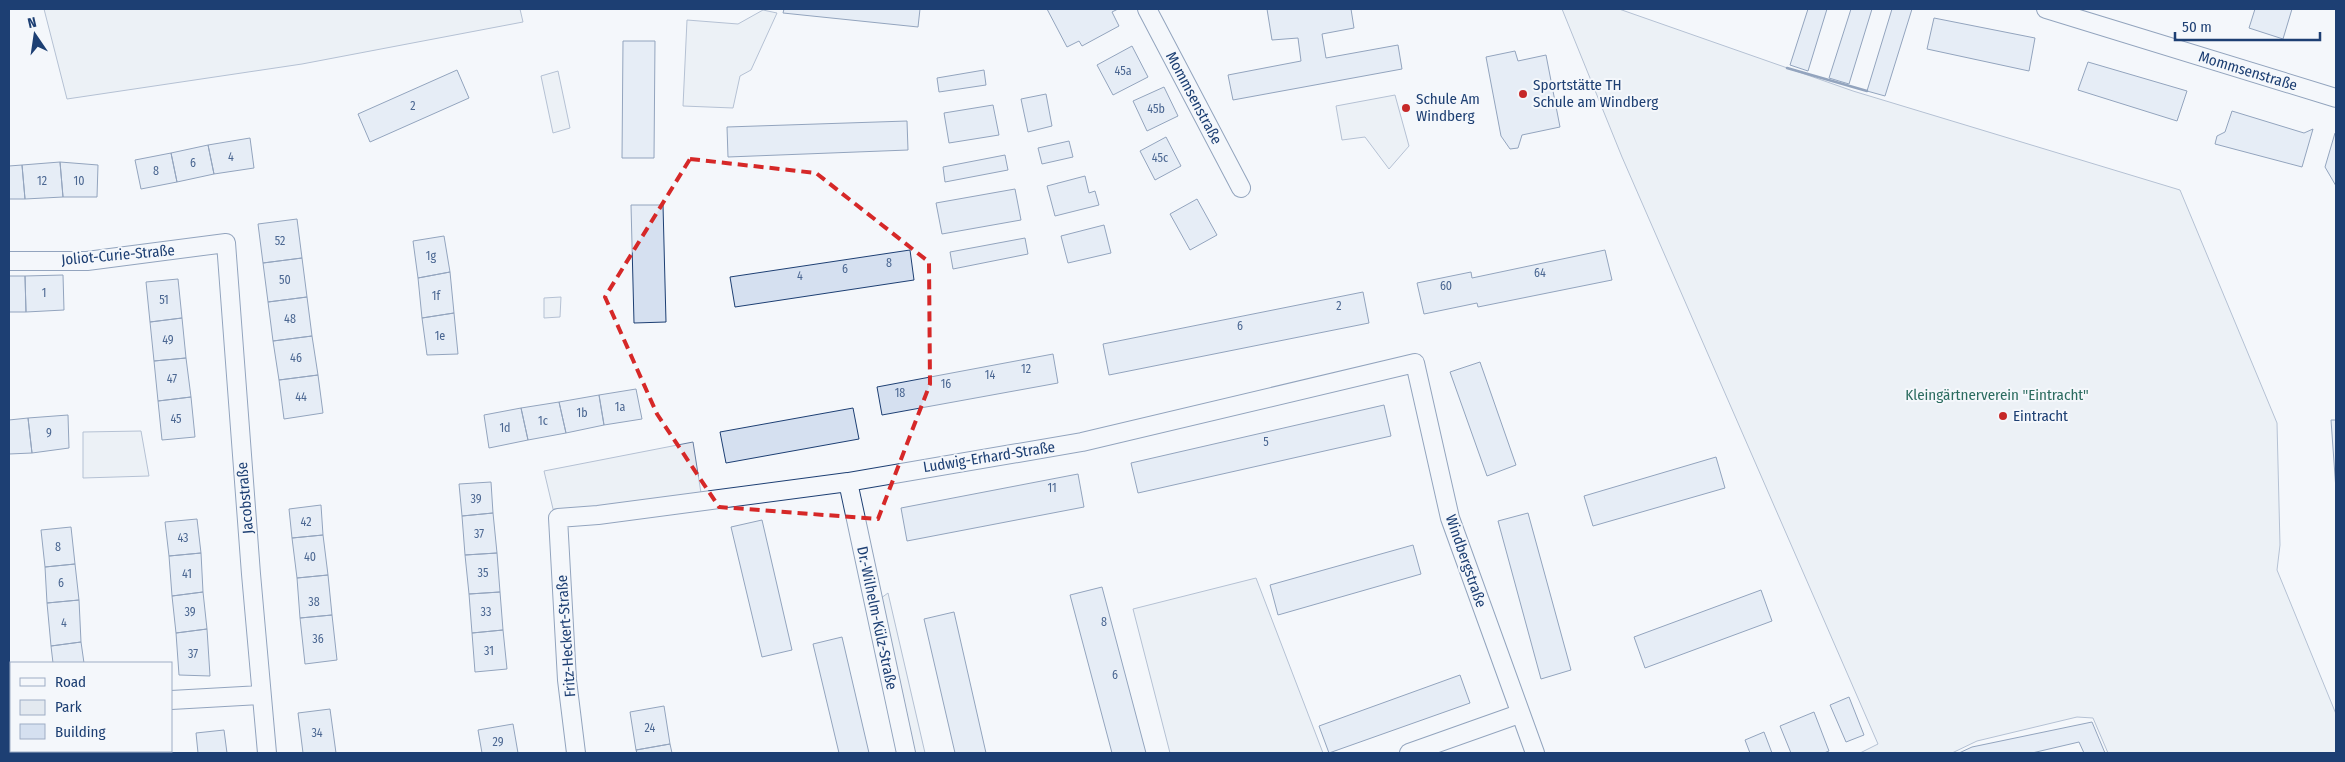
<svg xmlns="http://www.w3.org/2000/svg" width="2345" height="762" font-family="'Fira Sans Condensed',sans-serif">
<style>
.green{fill:#e3e9f0;stroke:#687fa3}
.parking{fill:#e3e8f0;stroke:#687fa3}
.building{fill:#d5e0f0;stroke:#1d3f73}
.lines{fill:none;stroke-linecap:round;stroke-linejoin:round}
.street-casing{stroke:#1d3f73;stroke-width:20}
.street{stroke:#f4f7fb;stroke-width:18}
.wall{stroke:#1d3f73;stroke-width:2.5}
.marked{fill:none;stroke:#d62828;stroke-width:4;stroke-dasharray:10 6;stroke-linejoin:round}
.poi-dot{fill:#c62828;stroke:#f4f7fb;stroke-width:2}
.labels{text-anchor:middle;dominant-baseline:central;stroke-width:4;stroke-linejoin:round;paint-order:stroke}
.number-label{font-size:12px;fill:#4b6792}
.street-label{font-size:15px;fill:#1d3f73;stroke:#f4f7fb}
.poi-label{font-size:15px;fill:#1d3f73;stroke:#f4f7fb;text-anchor:start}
.park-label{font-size:15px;fill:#2c6c60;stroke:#f4f7fb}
</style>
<rect width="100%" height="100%" fill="#f4f7fb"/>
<path class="green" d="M44,9H520L523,22L302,64L67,99Z
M1562,9H1619L1853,91L2180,190L2277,423L2280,545L2277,570L2336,714V753H2108L2093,718L2077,717L1977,741L1952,753H1860L1878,744L1622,157Z
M141,431L149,476L83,478V432Z
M1256,578L1323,753H1170L1133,609Z"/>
<path class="parking" d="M763,10L777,13L751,70L740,76L733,108L683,106L687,20L738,24Z
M558,71L570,128L553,133L541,76Z
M1395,95L1409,146L1389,169L1365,137L1342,140L1336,106Z
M561,297L560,317L544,318V298Z
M693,442L701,493L554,513L544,471Z
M888,593L925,753H911L877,601Z"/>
<path class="building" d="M784,9H920L918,27L783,13Z
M1047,9H1118L1112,12L1119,26L1082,46L1079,41L1067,47Z
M1267,9H1351L1354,28L1322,34L1326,58L1398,45L1402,69L1233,100L1228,75L1301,61L1298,38L1272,40Z
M1808,9H1827L1808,71L1790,65Z
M1851,9H1872L1849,84L1829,78Z
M1892,9H1912L1885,96L1867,91Z
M2255,9H2292L2283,39L2249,28Z
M1934,18L2035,38L2029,71L1927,49Z
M623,41H655L654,158H622Z
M1132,46L1148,77L1113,95L1097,65Z
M1515,51L1518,61L1546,55L1560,127L1522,135L1518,148L1510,149L1501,136L1486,57Z
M2088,62L2187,91L2177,121L2078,90Z
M457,70L469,98L370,142L358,114Z
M984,70L986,85L939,92L937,78Z
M1164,87L1178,116L1147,131L1133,101Z
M1046,94L1052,126L1028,132L1021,99Z
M993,105L999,135L949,143L944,113Z
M2232,111L2304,133L2313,129L2302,167L2215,144L2217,136L2225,132Z
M907,121L908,150L728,157L727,127Z
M2335,133L2336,134V186L2325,167Z
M1166,137L1181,166L1155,180L1140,151Z
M250,138L254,168L214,174L208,145Z
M1069,141L1073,157L1042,164L1038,148Z
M208,145L214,174L177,182L171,153Z
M171,153L177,182L141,189L135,160Z
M1005,155L1008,170L945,182L943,167Z
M60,162L98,165L97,197H63Z
M60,162L63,197L25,199L22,165Z
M22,165L25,199H9V166Z
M1085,176L1089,193L1095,191L1099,205L1055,216L1047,186Z
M1015,189L1021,220L942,234L936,203Z
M1197,199L1217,235L1190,250L1170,214Z
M631,205H663L666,322L634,323Z
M297,219L302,258L263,263L258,224Z
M1104,225L1111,253L1068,263L1061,236Z
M444,236L450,272L418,278L413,241Z
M1025,238L1028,254L953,269L950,252Z
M910,250L914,280L735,307L730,277Z
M1605,250L1612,280L1478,307L1477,303L1424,314L1417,283L1471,272L1472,278Z
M302,258L307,297L268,302L263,263Z
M450,272L454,313L422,318L418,278Z
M63,275L64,310L26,312L25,276Z
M9,276H25L26,312H9Z
M178,279L182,318L150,322L146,282Z
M1363,292L1369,323L1109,375L1103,344Z
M307,297L312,336L273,341L268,302Z
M454,313L458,354L427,355L422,318Z
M182,318L186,358L154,361L150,322Z
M312,336L318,375L279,380L273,341Z
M1053,354L1058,383L882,415L877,387Z
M186,358L191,397L158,401L154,361Z
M1480,362L1516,465L1487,476L1450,372Z
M318,375L323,413L284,419L279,380Z
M636,389L642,419L604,425L599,395Z
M599,395L604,425L566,433L559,402Z
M191,397L195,437L162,440L158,401Z
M559,402L566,433L528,440L521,408Z
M1384,405L1391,436L1138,493L1131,463Z
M521,408L528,440L489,448L484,415Z
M853,408L859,439L726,463L720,432Z
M68,415L69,448L32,453L28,418Z
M28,418L32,453L9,454V420Z
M2331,420H2336V490Z
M1716,457L1725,488L1593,526L1584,496Z
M1078,474L1084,507L907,541L901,508Z
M491,482L493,513L462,516L459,484Z
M321,505L323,535L292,538L289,509Z
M493,513L497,553L465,555L462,516Z
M1528,513L1571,670L1541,679L1498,521Z
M197,519L201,553L169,556L165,522Z
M762,520L792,650L762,657L731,527Z
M71,527L75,564L45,567L41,530Z
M323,535L328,575L297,578L292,538Z
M1413,545L1421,574L1278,615L1270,585Z
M201,553L203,592L172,596L169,556Z
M497,553L500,592L469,594L465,555Z
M75,564L79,600L47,603L45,567Z
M328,575L332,615L300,618L297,578Z
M1102,587L1146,753H1112L1070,595Z
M1761,590L1772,621L1645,668L1634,637Z
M203,592L207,629L176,633L172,596Z
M500,592L503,630L472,633L469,594Z
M79,600L81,642L51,646L47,603Z
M954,612L986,753H955L924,619Z
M332,615L337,660L305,664L300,618Z
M207,629L210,676L179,675L176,633Z
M503,630L507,669L475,672L472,633Z
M842,637L869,753H839L813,644Z
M81,642L84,663H53L51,646Z
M1460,675L1470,703L1329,753L1319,726Z
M1849,697L1864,735L1846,742L1830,705Z
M664,706L670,744L636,750L630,712Z
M330,709L336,753H303L298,713Z
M1814,712L1829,751L1824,753H1791L1780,726Z
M2092,722L2105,753H2084L2079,742L2032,753H1959L1972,747Z
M513,724L518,753H482L478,730Z
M224,730L227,753H198L196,733Z
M1764,732L1772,753H1750L1745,740Z
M670,744L672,753H637L636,750Z
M13,751H52L53,753H13Z
M52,751H92V753H53Z
M92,751H131V753H92Z"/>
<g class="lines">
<defs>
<path id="street" d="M1147,9L1241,188
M2046,9L2336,98
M9,261H87L226,243L251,574L267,753
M848,482L906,753
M171,700L261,695
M9,710L11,709
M576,753L567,680L558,518L598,515L848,482L1082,442L1415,363L1450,518L1535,753
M1409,753L1519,714"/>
</defs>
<use href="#street" class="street-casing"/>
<use href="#street" class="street"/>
<path class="wall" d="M1787,68L1867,91"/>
</g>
<path d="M0 0H2345V762H0ZM690,159L816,173L929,262L930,384L878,519L719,507L657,414L605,297Z" fill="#f4f7fb" fill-opacity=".55" fill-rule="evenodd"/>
<path class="marked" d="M690,159L816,173L929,262L930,384L878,519L719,507L657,414L605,297Z"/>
<g class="poi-dot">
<circle cx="1523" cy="94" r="5"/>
<circle cx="1406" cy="108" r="5"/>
<circle cx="2003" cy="416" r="5"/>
</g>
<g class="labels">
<g class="number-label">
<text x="1123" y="71">45a</text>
<text x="413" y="106">2</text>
<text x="1156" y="109">45b</text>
<text x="231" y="157">4</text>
<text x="1160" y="158">45c</text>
<text x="193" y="163">6</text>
<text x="156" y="171">8</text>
<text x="42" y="181">12</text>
<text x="79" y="181">10</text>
<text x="280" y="241">52</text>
<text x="431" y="256">1g</text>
<text x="889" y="263">8</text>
<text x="845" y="269">6</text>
<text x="1540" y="273">64</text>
<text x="800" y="276">4</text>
<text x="285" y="280">50</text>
<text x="1446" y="286">60</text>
<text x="44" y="293">1</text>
<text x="436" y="296">1f</text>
<text x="164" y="300">51</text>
<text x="1339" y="306">2</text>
<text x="290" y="319">48</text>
<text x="1240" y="326">6</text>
<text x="440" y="336">1e</text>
<text x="168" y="340">49</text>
<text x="296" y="358">46</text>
<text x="1026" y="369">12</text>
<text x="990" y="375">14</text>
<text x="172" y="379">47</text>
<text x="946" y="384">16</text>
<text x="900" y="393">18</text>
<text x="301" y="397">44</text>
<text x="620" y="407">1a</text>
<text x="582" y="413">1b</text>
<text x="176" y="419">45</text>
<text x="543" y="421">1c</text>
<text x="505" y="428">1d</text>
<text x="49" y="433">9</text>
<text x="1266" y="442">5</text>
<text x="1052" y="488">11</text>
<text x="476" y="499">39</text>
<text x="306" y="522">42</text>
<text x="479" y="534">37</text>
<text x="183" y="538">43</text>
<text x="58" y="547">8</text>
<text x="310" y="557">40</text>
<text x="483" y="573">35</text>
<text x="187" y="574">41</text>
<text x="61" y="583">6</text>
<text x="314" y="602">38</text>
<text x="190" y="612">39</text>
<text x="486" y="612">33</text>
<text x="1104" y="622">8</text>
<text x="64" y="623">4</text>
<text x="318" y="639">36</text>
<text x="489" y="651">31</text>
<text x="193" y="654">37</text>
<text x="1115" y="675">6</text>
<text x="650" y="728">24</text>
<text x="317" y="733">34</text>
<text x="498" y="742">29</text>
</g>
<g class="street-label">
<text transform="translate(2248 71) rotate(17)">Mommsenstraße</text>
<text transform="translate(1194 98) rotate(62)">Mommsenstraße</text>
<text transform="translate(118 255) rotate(-5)">Joliot-Curie-Straße</text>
<text transform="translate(989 457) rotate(-9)">Ludwig-Erhard-Straße</text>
<text transform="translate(245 498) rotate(-95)">Jacobstraße</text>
<text transform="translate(1466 561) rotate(71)">Windbergstraße</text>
<text transform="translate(877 618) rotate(78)">Dr.-Wilhelm-Külz-Straße</text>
<text transform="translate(566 636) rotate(-94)">Fritz-Heckert-Straße</text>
</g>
<g class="poi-label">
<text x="1533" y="85">Sportstätte TH<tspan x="1533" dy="17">Schule am Windberg</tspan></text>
<text x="1416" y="99">Schule Am<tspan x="1416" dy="17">Windberg</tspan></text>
<text x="2013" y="416">Eintracht</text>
</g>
<g class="park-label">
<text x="1997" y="395">Kleingärtnerverein "Eintracht"</text>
</g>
</g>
<rect width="2345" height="762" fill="none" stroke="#1d3f73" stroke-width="20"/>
<rect x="10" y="662" width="162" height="90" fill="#f4f7fb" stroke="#9eadc5"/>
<rect x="20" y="678" width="25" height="8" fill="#f4f7fb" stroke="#9eadc5"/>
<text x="55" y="687" font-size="15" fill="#1d3f73">Road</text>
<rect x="20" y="700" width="25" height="15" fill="#e3e9f0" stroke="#9eadc5"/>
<text x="55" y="712" font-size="15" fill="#1d3f73">Park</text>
<rect x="20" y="724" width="25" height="15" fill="#d5e0f0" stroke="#9eadc5"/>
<text x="55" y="737" font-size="15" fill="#1d3f73">Building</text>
<g transform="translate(35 35) rotate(347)" stroke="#f4f7fb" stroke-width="4" paint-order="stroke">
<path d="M0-4L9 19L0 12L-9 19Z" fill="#1d3f73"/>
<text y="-8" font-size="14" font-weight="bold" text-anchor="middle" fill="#1d3f73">N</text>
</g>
<path d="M2175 32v8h145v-8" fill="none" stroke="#1d3f73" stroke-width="2.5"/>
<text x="2182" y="32" font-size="15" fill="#1d3f73" stroke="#f4f7fb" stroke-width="4" paint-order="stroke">50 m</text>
</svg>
